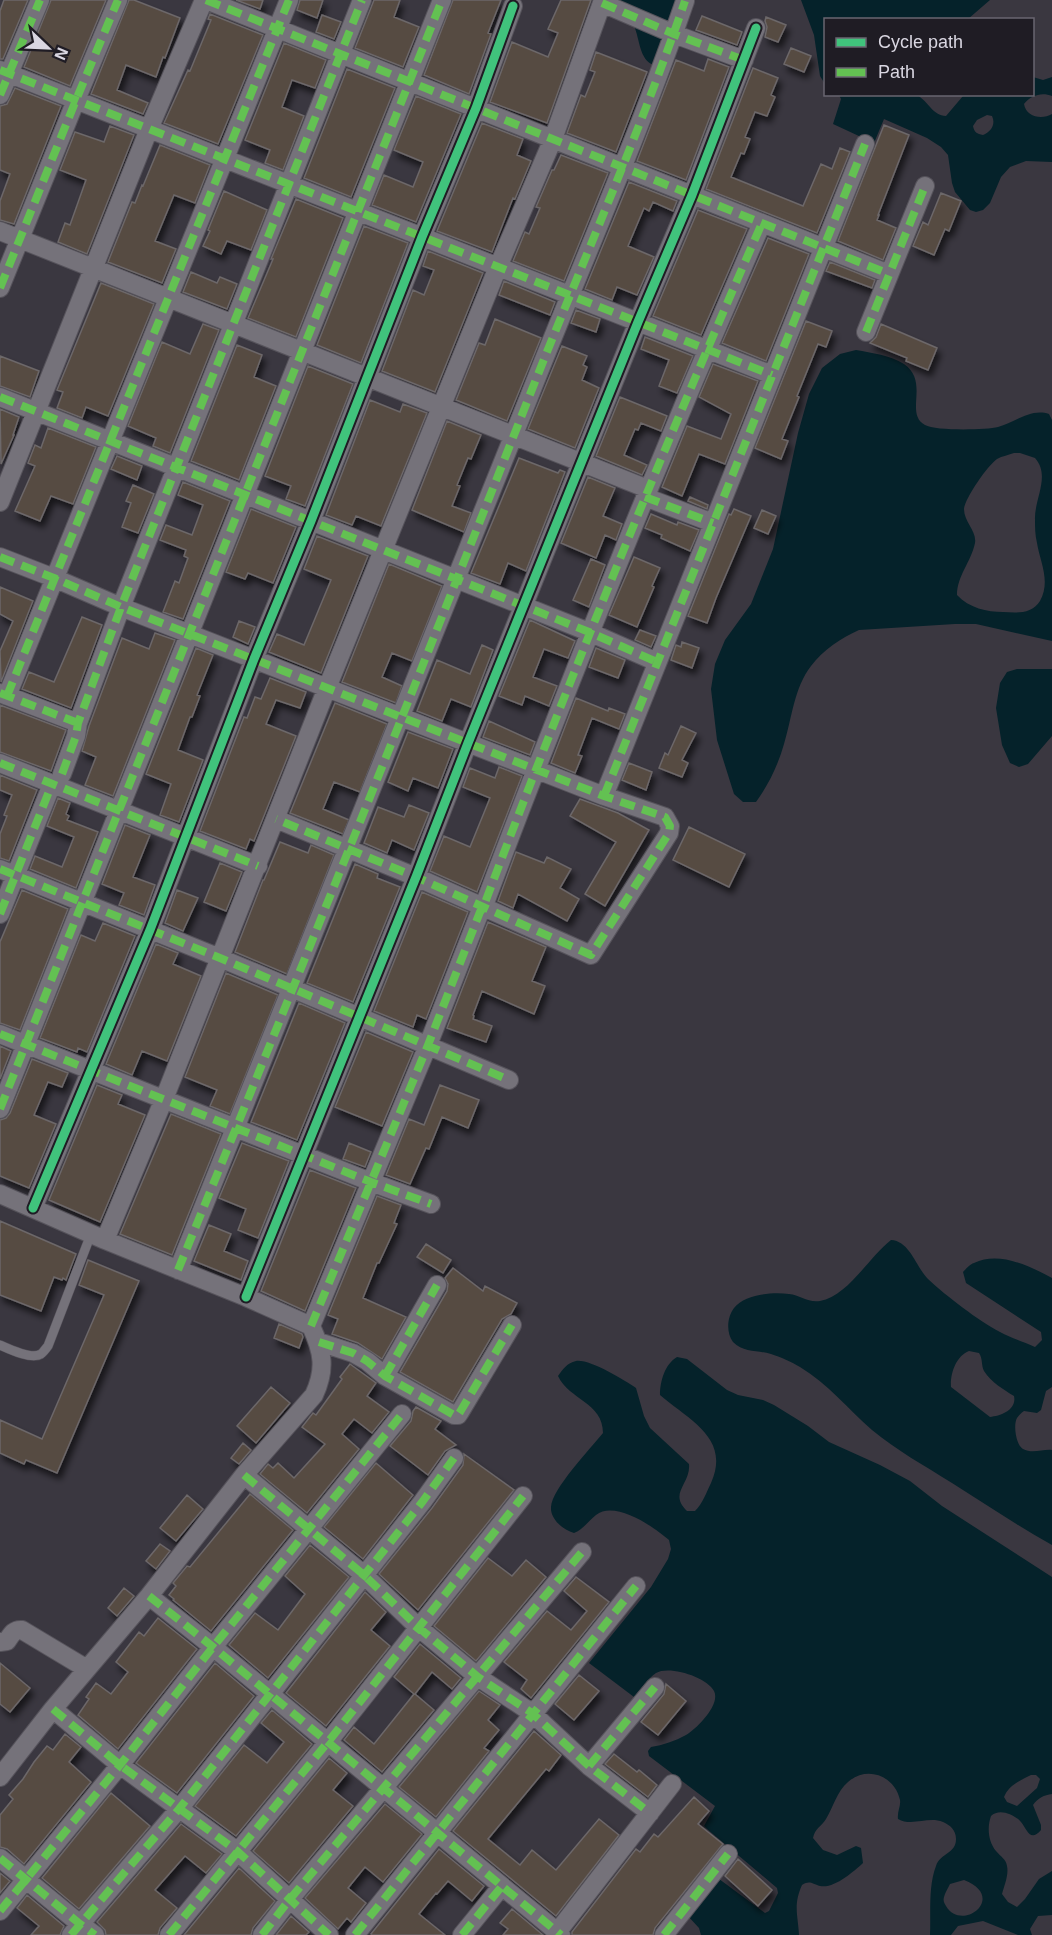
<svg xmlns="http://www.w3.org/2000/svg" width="1052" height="1935" font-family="Helvetica,sans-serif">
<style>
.water{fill:#05222a;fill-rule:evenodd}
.building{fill:#574b43;stroke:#6c6769;stroke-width:1.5;filter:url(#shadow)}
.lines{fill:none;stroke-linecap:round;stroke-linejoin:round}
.service-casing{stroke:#56535b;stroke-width:10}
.minor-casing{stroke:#56535b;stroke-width:20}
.service{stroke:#75727a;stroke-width:9}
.minor{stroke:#75727a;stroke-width:18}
.quiet{stroke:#63c152;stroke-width:8;stroke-dasharray:15 8;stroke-linecap:butt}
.cycleway-casing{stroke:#1f1c24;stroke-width:13}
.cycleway{stroke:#40c37c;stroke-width:9}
</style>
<defs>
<filter id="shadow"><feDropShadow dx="3.5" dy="6" stdDeviation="3" flood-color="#0009"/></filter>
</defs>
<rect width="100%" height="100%" fill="#3a3740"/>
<path class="water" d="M620,0H685L654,65C639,60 640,39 634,26C630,17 623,9 620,0Z
M801,0H990L968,19L826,20L825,84L820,76L814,35Z
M1033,77L1043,80L1052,77V96C1042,92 1031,95 1024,104C1026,117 1042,120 1052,114V162L1026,161L1010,167L1001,177L990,203L983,210L976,212L970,210L955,192L952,183L948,155L941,147L927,138L884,119L874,143L833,124L841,99L839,95H917C928,101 933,116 946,116L963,96L962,95L1032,94ZM987,115L992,116C996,124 991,132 983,135C977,134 974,132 973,126L977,120Z
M856,350C872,353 890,355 904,364C930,382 904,414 925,425C935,431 986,430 998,427C1016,422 1031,408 1049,414L1052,420V641L976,624H955L859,630C841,638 823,650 811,666C794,688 792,718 784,744C778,765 769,784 756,802H743L734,794L717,740L711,689L715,664L725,640L751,604L773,549L798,433L809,394L822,368L840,354ZM1014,453H1020L1035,458C1051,476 1034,499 1035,520C1035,527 1035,535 1037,543C1040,562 1051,581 1040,601C1032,614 1017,613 1003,612C987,612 969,608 957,595C957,576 971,562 975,543C977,531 964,522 964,509C965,498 988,465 997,459C1002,456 1009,455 1014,453Z
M1017,669H1052V736L1028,764L1019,767L1010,763L1002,745L996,708L1000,683L1007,672Z
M891,1240C910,1241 916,1267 928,1279C946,1296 979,1321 1000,1332C1011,1338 1024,1342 1035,1347L1042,1340L1041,1332L966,1283L963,1272C966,1269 970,1264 974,1263C999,1251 1030,1266 1052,1278V1387L1046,1391L1041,1410L1037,1413L1024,1411C1021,1413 1019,1415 1017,1418C1013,1425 1016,1445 1023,1449C1032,1454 1043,1449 1052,1450V1545C1018,1526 985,1504 952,1483C925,1466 896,1450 872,1430C848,1409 828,1384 800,1367C792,1362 780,1357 771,1354C758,1350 744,1353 733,1342C726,1333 727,1317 734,1308C745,1294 772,1292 789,1294C800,1295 808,1303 820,1301C848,1296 869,1257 891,1240ZM969,1351L979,1353C983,1359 981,1365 984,1371C991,1382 1004,1390 1014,1396C1017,1410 1001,1416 990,1417L951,1387C950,1374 956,1356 969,1351Z
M677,1357L687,1359L727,1390L738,1395L763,1400L774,1405L808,1426L829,1442L880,1465L910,1481L942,1506L1052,1577V1794C1044,1795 1038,1798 1033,1805L1041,1825V1830C1030,1843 1027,1829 1021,1822C1014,1814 999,1808 991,1816C987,1827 988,1841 996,1851C1001,1857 1006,1859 1007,1866C1009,1875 1004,1886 1002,1894L1008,1902L1017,1907L1025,1899L1039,1879L1052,1871V1915L1038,1916L1030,1929L1032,1935H1018L983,1921L958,1926L951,1935H930C931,1913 928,1887 936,1866C940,1853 956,1854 956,1839C956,1830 950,1825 943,1822C928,1816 912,1827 898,1819C897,1812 901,1806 900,1800C895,1776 867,1765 848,1782C837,1791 833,1808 826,1819C821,1827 815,1828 813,1838L823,1850L837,1855L856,1846L861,1848L863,1863C853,1872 834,1889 820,1886C812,1884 810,1880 802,1885C793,1905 798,1915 799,1935H701L699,1928L687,1915L715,1876L765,1913L769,1911L778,1893L777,1888L707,1829L704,1826L715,1806L649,1756L648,1751L651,1747C663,1745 675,1741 686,1735C696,1729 721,1705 714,1691C707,1677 669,1665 656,1673C648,1678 640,1690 634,1697L589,1663L651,1587L668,1559L671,1549L669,1540C654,1527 615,1500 596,1515C588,1521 584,1529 574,1533C563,1530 550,1519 551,1507C552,1489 590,1449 603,1433C603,1402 569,1400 558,1376C563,1369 567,1363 576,1361C590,1359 624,1380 636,1388L644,1416L650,1428L689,1464C691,1484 668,1493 687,1511H695C703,1503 706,1493 711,1483C731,1438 689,1420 660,1395C660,1381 665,1364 677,1357ZM1031,1775H1036L1040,1779L1037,1788L1017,1806L1007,1802L1004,1797C1009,1785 1019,1781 1031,1775ZM964,1880C1008,1897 962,1933 946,1906C944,1903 943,1901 944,1897C945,1893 948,1888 950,1884Z"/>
<path class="building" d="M4,0H28L3,59H0V11Z
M51,0H106L70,86L24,67Z
M129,0H134L180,18L165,58L163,57L156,77L126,65L117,90L148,103L143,114L91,94Z
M236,0H263L260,9Z
M300,0H323L317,18L297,10Z
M374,0H400L394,17L419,27L403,67L355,48Z
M453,0H501L488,33L491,34L469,94L424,75Z
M561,0H591L547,123L490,102L512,42L548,57L558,33L548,29Z
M210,14L263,35L218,144L164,123L188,70L190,71L211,20L208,19Z
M322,15L341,22L334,39L316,32Z
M702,16L742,32L737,45L696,30Z
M766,17L786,25L778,42L765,37L767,27L765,21Z
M284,43L326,60L315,88L292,80L282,107L304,116L283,170L265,163L270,150L245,140Z
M791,48L811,56L804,72L784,64Z
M596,52L647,72L616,152L567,133L581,95L585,97L595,72L590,70Z
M708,59L729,67L686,180L637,161L676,60L704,71Z
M753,68L778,78L771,95L775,97L767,116L755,112L745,137L750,139L744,154L741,153L731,177L803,206L821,164L832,169L840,148L850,152L817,233L706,189Z
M347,69L395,88L351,197L304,178Z
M15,88L61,106L14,224L0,220V201L10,174L0,170V106L7,104Z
M416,96L461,114L416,222L372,205L384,175L413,187L423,162L394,150Z
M482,123L523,139L517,155L531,161L515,199L513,198L492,252L437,231Z
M884,125L909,135L878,215H879L877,220L896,228L883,260L838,241Z
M110,126L134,135L87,254L58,242L65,223L70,225L86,180L60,170L75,132L104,142Z
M160,145L210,165L195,203L174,195L155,241L176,249L162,283L108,262L132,202L135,203L142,185L143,186Z
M561,155L608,173L564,281L513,261L525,232L529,234L540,208L536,207L552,170H554Z
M629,182L677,201L673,211L653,202L649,211L644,208L628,246L654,257L637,295L617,287L612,300L585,289Z
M224,191L267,210L251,250L227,241L221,254L203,246L210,231L208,230Z
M941,193L961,201L949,231L945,229L934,255L913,246L923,222L928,225Z
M296,199L343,218L296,337L248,318L273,259H271Z
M698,210L747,229L701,335L653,316Z
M364,226L408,243L361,363L317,345Z
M768,238L809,254L766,361L722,343Z
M428,251L483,273L435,392L382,371L413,290L424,295L434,270L423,266Z
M830,262L875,280L872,288L826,271Z
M191,272L217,283L220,277L237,284L227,309L183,292Z
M504,281L555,302L550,315L499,295Z
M101,283L154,304L108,416L86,407L82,418L57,408L63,392L57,390Z
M576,310L600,319L596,332L571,323Z
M495,319L541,338L507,421L456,400L479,343L485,345Z
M806,321L832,331L826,347L818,344L797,396L799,397L782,439L788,441L781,459L755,448Z
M203,324L219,330L170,453L153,446L156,438L128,426L162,342L190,354Z
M881,324L937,348L928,370L906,361L907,358L870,343L876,337Z
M645,337L693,356L677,393L659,386L669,360L641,349Z
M237,345L262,355L254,377L276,386L239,480L191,461Z
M562,346L587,356L583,365L587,367L582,380L599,388L575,448L528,429Z
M0,356L39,371L30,397L0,386Z
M713,364L758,381L725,464L699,454L682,496L662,487L687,426L721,439L731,414L699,397Z
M308,366L353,384L305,506L286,499L291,486L265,476Z
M620,397L667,416L661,431L641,423L638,430L635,429L624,455L647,465L642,475L596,456Z
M370,400L400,412L403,404L427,413L381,526L356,516L352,525L326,515Z
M0,409L19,417L13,435H14L1,464Z
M447,421L481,435L471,459L468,458L457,485L460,486L452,506L471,513L464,532L412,510Z
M48,428L96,447L73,504L51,496L40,521L15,511L35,466L28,463L35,445L41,448Z
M117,456L142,466L137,480L111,469Z
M519,458L558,473L560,470L565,472L526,571L508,563L500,584L471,573Z
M588,477L615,488L603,516L622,524L616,540L605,535L596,558L561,543Z
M183,482L230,501L183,619L163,612L175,581L179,583L188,558L184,556L186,550L160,540L166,525L192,535L203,505L178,495Z
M133,485L154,494L138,533L122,527L131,503L126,501Z
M690,497L708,505L707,509L688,501Z
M251,509L296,527L273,583L248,573L245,579L226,572Z
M734,509L751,516L716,598L707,623L688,616L729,514L731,515Z
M762,510L776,516L768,534L754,528Z
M651,514L677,525L678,522L699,530L690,551L661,538L662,535L645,528Z
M317,536L368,556L321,673L269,652L277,634L304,645L331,580L304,569Z
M634,557L660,568L652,586L654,587L637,627L609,615Z
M591,559L605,565L589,607L573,600Z
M389,564L442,586L412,661L392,653L382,677L402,686L396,703L342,682Z
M0,587L33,601L1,682L0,651L13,621L0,614Z
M82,617L102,625L71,708L22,689L29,672L54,682Z
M530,620L575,641L568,658L544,649L533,677L557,686L549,706L525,696L522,705L499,696Z
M239,621L255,627L248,644L233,637Z
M640,630L656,636L651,647L635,640Z
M155,633L175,640L113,796L85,785L96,757L82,751L89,726L122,638L149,649Z
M682,642L699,648L692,668L671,660L676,645L681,647Z
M482,645L493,650L471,707L451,699L442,721L417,711L437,660L470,674Z
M196,648L213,655L197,695L200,696L192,717H190L178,750L203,760L179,822L160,815L171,784L146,774Z
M596,648L625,660L618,678L589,667Z
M270,678L306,692L300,708L276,700L266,724L296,736L254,841L250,839L246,849L200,831L244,717L247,718L255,697L261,699Z
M576,698L608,711L609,708L625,714L619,729L592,718L578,755L582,756L575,773L551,763Z
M335,703L387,724L360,792L334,782L323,809L349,820L343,834L290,813Z
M0,705L66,730L51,771L0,752Z
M489,721L535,742L530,755L483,737Z
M681,726L696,733L682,760L688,763L682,777L659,768L665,753L668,755Z
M408,732L453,749L438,788L413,778L408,791L388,782Z
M629,763L652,772L646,790L622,780Z
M499,767L522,776L477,892L430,871L444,836L470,847L490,798L463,787L470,768L495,778Z
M0,775L37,790L9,861L0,858V834L7,816L4,815L12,795L0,790Z
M58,798L70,803L66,814L69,816L67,820L98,832L76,888L30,869L35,856L62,867L74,837L47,826Z
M580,799L618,813L649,830L605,906L585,894L616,842L570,816Z
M409,805L429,813L414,850L392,840L387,853L364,843L378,807L404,817Z
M125,825L150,835L133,877L155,885L144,915L119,905L124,893L102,884Z
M689,827L745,854L729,887L673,860Z
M280,842L308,853L311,845L334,855L287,974L235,952L263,880H264Z
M516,852L544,863L547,857L571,869L560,888L579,899L567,921L518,894L513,908L498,901Z
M220,863L242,872L226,911L204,902Z
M355,864L378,874L377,878L400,887L353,1002L307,983Z
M22,890L68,909L20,1030L0,1023V942Z
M177,890L198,898L183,931L165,923Z
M422,892L468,912L426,1019L417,1015L413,1027L374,1011Z
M488,922L546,947L532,981L545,986L534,1014L482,991L473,1015L474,1016L473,1019L492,1026L486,1042L447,1028Z
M103,923L135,936L87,1052L78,1048L77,1052L40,1038L81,935L95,941Z
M156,944L178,953L173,964L201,976L167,1061L142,1051L132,1075L106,1064Z
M226,973L278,995L230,1114L210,1106L217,1090L185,1077Z
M299,1003L345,1023L297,1140L251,1122Z
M366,1032L413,1052L382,1126L335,1107Z
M0,1046L11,1051L0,1079Z
M32,1059L68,1073L62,1087L48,1082L34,1115L56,1124L29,1188L0,1176V1120L6,1118L10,1113Z
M97,1085L122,1095L118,1104L145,1115L100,1222L49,1200Z
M440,1085L479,1100L468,1128L442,1117L429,1149L426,1148L410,1184L386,1175L409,1119L424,1125Z
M171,1114L221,1134L172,1255L120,1234Z
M242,1143L289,1161L258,1238L238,1230L246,1209L219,1198Z
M349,1143L371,1152L365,1167L343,1159Z
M310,1170L356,1188L305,1311L261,1291Z
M377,1196L401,1205L394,1223L397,1224L379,1263H377L363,1298L406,1317L382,1359L358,1343L332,1334L338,1319L328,1315Z
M0,1221L76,1254L66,1280L63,1278L62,1280L54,1277L41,1311L0,1295Z
M209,1225L231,1234L224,1251L248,1261L241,1280L194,1261Z
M426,1244L451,1260L443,1273L417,1257Z
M88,1260L139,1281L57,1473L26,1460L24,1464L0,1453V1420L42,1439L104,1295L79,1285Z
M453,1268L483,1291L485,1286L517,1303L511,1314L502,1319L453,1402L400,1372L447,1291L448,1284L445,1278Z
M279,1324L302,1334L303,1337L299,1348L274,1338Z
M350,1364L376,1383L367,1396L389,1412L372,1433L354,1419L342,1434L359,1449L307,1513L260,1474L268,1464L273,1468L278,1463L294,1478L325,1444L302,1427L313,1413L316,1415L342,1379L340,1377Z
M271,1387L290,1403L256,1443L237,1426Z
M416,1407L441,1421L435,1429L456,1445L445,1451L428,1475L390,1446L411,1421L413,1411Z
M243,1443L251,1450L239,1464L231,1458Z
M464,1454L514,1490L418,1610L379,1574L432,1508L463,1465Z
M376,1463L413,1495L363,1559L324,1527Z
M250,1494L293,1530L211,1631L173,1600L174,1599L169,1595L176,1586L173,1583L187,1566L190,1567Z
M187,1495L203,1509L176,1541L160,1528Z
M160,1544L170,1551L156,1569L146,1561Z
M310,1545L349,1577L268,1678L229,1645L255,1613L278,1630L305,1594L285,1576Z
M488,1558L512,1576L526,1560L546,1577L476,1661L434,1626Z
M576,1577L609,1602L531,1698L521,1689L527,1680L504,1662L547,1611L571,1630L587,1611L564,1591Z
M124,1588L134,1596L117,1616L108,1608Z
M365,1592L386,1612L371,1630L390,1646L326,1726L286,1693Z
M158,1618L197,1649L118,1749L78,1715L89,1699L86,1697L96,1683L111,1694L128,1672L116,1662L139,1632L144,1636Z
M420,1644L461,1678L452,1689L432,1672L415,1694L434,1710L382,1772L344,1740L354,1727L374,1744L414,1694L394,1677Z
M0,1663L30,1688L10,1712L0,1704Z
M215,1663L254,1696L177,1793L136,1763Z
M579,1675L599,1691L574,1720L555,1704Z
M666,1684L686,1701L658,1735L641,1722L664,1694Z
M479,1691L500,1705L488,1720L499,1730L484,1748L489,1751L436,1817L399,1787Z
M272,1710L312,1744L236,1836L195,1806L244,1745L267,1763L284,1742L261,1723Z
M534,1731L561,1755L549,1771L546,1769L488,1839L520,1865L532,1850L556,1870L599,1819L619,1835L556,1916L453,1831Z
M65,1734L81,1747L69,1762L91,1782L24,1864L7,1849L0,1847V1815L13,1799L9,1795L23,1779L34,1762L47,1746L53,1750Z
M614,1754L637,1772L639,1770L657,1785L648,1797L605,1764Z
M329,1758L347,1773L333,1790L353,1806L289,1883L253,1851Z
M111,1793L150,1826L79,1909L42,1878Z
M694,1797L709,1811L698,1824L723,1844L655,1928L653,1935H572V1932L636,1849L640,1852L654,1834L658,1837Z
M385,1804L422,1834L383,1882L365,1867L348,1888L366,1903L351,1922L347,1918L338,1929L305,1898Z
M181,1824L222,1854L206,1873L185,1856L155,1890L177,1908L160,1928L158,1935H106L105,1930L97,1922Z
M439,1849L484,1886L472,1901L448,1881L437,1894L436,1893L419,1914L445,1935H372L371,1934Z
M738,1859L772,1890L758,1906L725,1876Z
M239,1868L275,1901L253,1928L251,1935H184Z
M0,1873L10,1881L0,1893Z
M27,1895L64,1926L60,1935H31L39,1926L17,1908Z
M512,1909L543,1935H503L508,1929L500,1923Z
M291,1916L309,1932L306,1935H276Z"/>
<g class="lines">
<defs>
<path id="service" d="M0,1345C9,1349 32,1360 41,1354C42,1354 47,1347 48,1346L91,1234"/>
<path id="minor" d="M206,0L889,274
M602,3L674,34L744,60
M0,70L772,375
M0,95L40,0
M0,231L648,489
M0,288L76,100L118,0
M866,332L925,186
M0,397L589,632L657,662
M645,497L713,523
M0,502L149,129L204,0
M0,557L54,578L121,607L401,717L604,796L665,817L670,826L669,833L591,955L416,877L276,819
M0,693L78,723
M7,696L289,0
M0,763L258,866
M62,774L76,736L78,723L121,607L362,0
M604,796L865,144
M0,869L220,958L509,1080
M0,914L52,784
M0,1034L371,1182L431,1204
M0,1109L442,0
M0,1194L105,1240L246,1297L311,1326C323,1352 326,1369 314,1395L244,1475L149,1596L53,1709L0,1777
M33,1208L150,930L254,659L311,521L422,237L476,108L513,6
M105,1240L164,1099L327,688L498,267L553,139L603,0
M178,1270C297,980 414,689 529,397C581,265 639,135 685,1
M246,1297L416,877L468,743L638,322L692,195L756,28
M311,1326L428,1045L480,912L483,908C570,677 663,449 762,223
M319,1342L353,1353L367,1361L385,1376L454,1415H458L460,1412L512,1325
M385,1376L437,1285
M244,1475L364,1575L418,1627L478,1677L532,1713L589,1766L650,1813
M149,1596L213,1647L561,1935
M0,1642L7,1641C11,1635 14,1629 22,1630L87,1669
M53,1709L120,1765L237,1851L329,1935
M589,1766L655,1687
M0,1858L80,1924L95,1935
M0,1911L120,1765L213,1647L402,1414
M71,1935L179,1809L423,1501L454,1458
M169,1935L328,1742L523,1496
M262,1935L290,1899L582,1552
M355,1935L636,1586
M462,1935L502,1886
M555,1935L672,1784
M664,1935L728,1854"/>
</defs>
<use href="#service" class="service-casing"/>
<use href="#minor" class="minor-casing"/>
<use href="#service" class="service"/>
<use href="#minor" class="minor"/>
<path class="quiet" d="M206,0L889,274
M602,3L674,34L744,60
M0,70L772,375
M0,95L40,0
M0,288L76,100L118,0
M866,332L925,186
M0,397L589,632L657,662
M645,497L713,523
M0,557L54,578L121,607L401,717L604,796L665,817L670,826L669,833L591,955L416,877L276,819
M0,693L78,723
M7,696L289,0
M0,763L258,866
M62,774L76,736L78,723L121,607L362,0
M604,796L865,144
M0,869L220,958L509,1080
M0,914L52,784
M0,1034L371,1182L431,1204
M0,1109L442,0
M178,1270C297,980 414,689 529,397C581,265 639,135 685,1
M311,1326L428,1045L480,912L483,908C570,677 663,449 762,223
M319,1342L353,1353L367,1361L385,1376L454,1415H458L460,1412L512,1325
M385,1376L437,1285
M244,1475L364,1575L418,1627L478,1677L532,1713L589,1766L650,1813
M149,1596L213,1647L561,1935
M53,1709L120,1765L237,1851L329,1935
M589,1766L655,1687
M0,1858L80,1924L95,1935
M0,1911L120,1765L213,1647L402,1414
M71,1935L179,1809L423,1501L454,1458
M169,1935L328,1742L523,1496
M262,1935L290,1899L582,1552
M355,1935L636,1586
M462,1935L502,1886
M664,1935L728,1854"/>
<defs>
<path id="cycleway" d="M33,1208L150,930L254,659L311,521L422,237L476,108L513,6
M246,1297L416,877L468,743L638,322L692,195L756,28"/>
</defs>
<use href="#cycleway" class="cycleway-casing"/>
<use href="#cycleway" class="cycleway"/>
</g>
<rect x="824" y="18" width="210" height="78" fill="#1f1c24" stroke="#696670" stroke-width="1.5"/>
<rect x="836" y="38" width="30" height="9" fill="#40c37c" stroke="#696670" stroke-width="1.5"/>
<text x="878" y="48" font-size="18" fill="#d9d6e1">Cycle path</text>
<rect x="836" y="68" width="30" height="9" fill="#63c152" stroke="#696670" stroke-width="1.5"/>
<text x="878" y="78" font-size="18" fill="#d9d6e1">Path</text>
<g transform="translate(48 48) rotate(113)" stroke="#1f1c24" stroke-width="4.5" paint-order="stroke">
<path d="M0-4.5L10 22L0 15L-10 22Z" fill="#d9d6e1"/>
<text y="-9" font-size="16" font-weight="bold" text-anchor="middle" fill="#d9d6e1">N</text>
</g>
</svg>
